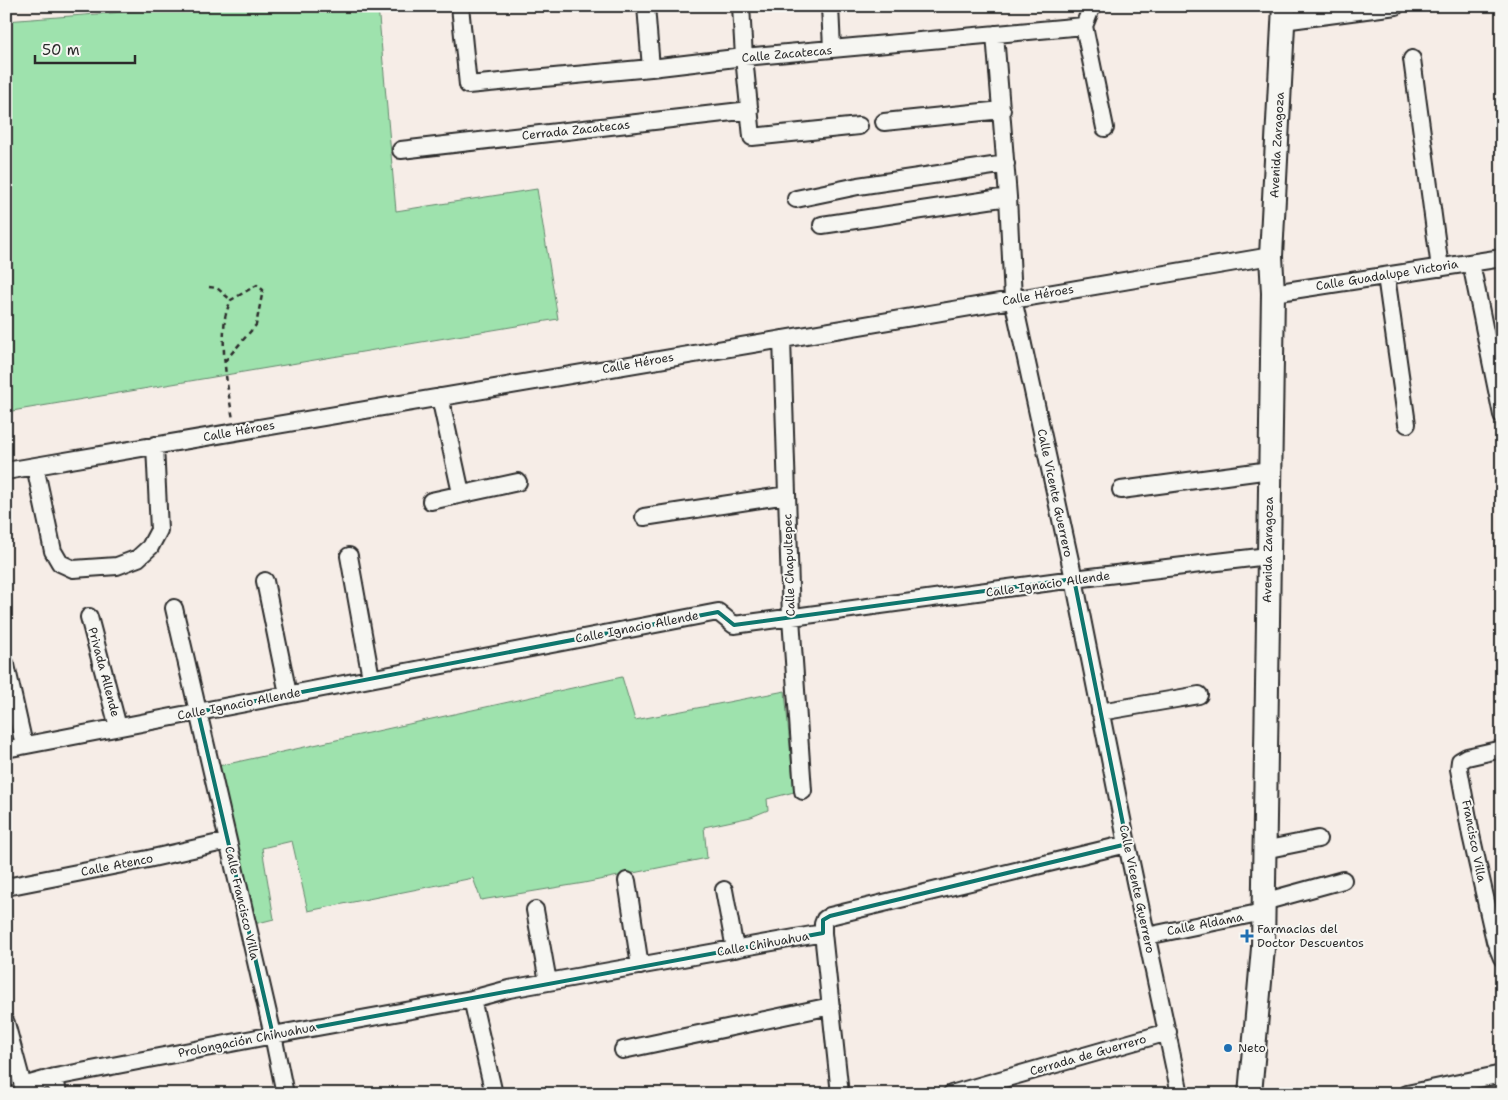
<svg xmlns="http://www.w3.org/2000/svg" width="1508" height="1100" font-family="'Shantell Sans',sans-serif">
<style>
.green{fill:#9ee2ad;stroke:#64866c}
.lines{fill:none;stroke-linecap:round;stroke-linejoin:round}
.street-casing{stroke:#2b2b2b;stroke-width:20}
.secondary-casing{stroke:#2b2b2b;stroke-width:26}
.path{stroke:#2b2b2b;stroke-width:2.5;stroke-dasharray:5 4;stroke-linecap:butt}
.street{stroke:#f6f6f2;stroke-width:16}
.secondary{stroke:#f6f6f2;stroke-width:22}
.marked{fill:none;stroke:#0f766e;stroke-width:4;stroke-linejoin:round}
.poi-dot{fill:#1f6fb2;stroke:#f6f6f2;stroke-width:2}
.labels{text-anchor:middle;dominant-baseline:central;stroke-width:4;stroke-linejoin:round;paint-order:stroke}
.street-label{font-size:12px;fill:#2b2b2b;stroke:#f6f6f2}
.poi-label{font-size:12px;fill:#2b2b2b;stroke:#f6f6f2;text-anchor:start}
</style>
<rect width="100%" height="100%" fill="#f6ede7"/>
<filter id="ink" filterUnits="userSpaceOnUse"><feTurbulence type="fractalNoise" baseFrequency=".02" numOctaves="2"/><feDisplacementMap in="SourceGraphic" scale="10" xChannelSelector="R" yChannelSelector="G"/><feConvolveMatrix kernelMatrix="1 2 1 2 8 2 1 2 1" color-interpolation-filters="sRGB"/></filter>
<g filter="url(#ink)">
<path class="green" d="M201,6H378L396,211L537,189L558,319L6,412V21Z
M622,677L635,720L785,691L794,792L767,799L768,810L751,817L704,827L707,858L584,883L481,900L473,878L308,911L292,841L262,848L274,919L254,924L214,767Z"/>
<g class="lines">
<defs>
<path id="street" d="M460,6L468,85L651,68L744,57L1084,26L1092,6
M646,6L651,68
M741,6L744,57L752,137L859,126
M830,6L832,49
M1283,21L1396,6
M1084,26L1105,128
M995,34L1008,197L1013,299L1074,579L1127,844L1180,1094
M1412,59L1440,268
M884,122L1002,110
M401,150L750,110
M796,199L858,186L1006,164
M822,225L1008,197
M1471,263L1502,415
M1386,276L1407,424
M1273,293L1502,258
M782,339L791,618L803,791
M440,397L461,493
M35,466L53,551L60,563L73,569L117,566L138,558L150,547L159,530L155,445
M6,471L1271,256
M1121,490L1270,470
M431,501L518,482
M644,517L787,495
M349,556L371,678
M265,581L288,694
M174,608L273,1035L285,1094
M89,617L118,727
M6,665L24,745
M1100,712L1199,695
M6,749L718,612L734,625L1074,579L1268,556
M1502,749L1467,757L1460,761L1459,769L1471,835L1495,941L1502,958
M1264,850L1318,839
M627,881L640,966
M6,887L148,859L228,841
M724,890L735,949
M1263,902L1343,880
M535,910L548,982
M1147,936L1263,912
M472,999L494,1094
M6,1023L23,1086L55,1077L273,1035L472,999L509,989L823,933
M623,1050L831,1006
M55,1077L58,1094
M840,1094L823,933V924L825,919L830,916L1127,844
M951,1094L1168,1032
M1407,1094L1502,1074"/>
<path id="secondary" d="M1250,1094L1263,948L1273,293L1271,256L1284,6"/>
</defs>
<use href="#street" class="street-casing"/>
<use href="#secondary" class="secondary-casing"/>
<path class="path" d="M209,287L217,288L231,300
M225,361L256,325L263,290L257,285L231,300C229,305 226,312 225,318C221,351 227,386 233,419"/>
<use href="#street" class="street"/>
<use href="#secondary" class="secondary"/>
</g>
</g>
<path class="marked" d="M1074,579L1127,844L830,916L823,920V933L273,1035L198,712L718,612L734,625Z"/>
<g class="poi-dot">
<path d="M1244.5 928.5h5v5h5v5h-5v5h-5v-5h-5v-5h5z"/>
<circle cx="1228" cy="1048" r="5"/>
</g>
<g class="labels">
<g class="street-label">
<text transform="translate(787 54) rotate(-5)">Calle Zacatecas</text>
<text transform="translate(576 130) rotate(-6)">Cerrada Zacatecas</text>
<text transform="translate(1277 145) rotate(-87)">Avenida Zaragoza</text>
<text transform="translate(1387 275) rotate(-9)">Calle Guadalupe Victoria</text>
<text transform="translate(1038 295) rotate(-10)">Calle Héroes</text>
<text transform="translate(638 363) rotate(-10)">Calle Héroes</text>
<text transform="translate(239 431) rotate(-10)">Calle Héroes</text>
<text transform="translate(1055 493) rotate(78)">Calle Vicente Guerrero</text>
<text transform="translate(1268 550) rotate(-89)">Avenida Zaragoza</text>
<text transform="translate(789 565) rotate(-92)">Calle Chapultepec</text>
<text transform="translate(1048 584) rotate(-8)">Calle Ignacio Allende</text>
<text transform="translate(637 627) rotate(-11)">Calle Ignacio Allende</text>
<text transform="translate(104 672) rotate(75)">Privada Allende</text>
<text transform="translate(239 704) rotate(-11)">Calle Ignacio Allende</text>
<text transform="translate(1474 841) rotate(79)">Francisco Villa</text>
<text transform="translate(117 865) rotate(-11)">Calle Atenco</text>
<text transform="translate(1137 889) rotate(78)">Calle Vicente Guerrero</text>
<text transform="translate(242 903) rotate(77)">Calle Francisco Villa</text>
<text transform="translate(1205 924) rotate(-11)">Calle Aldama</text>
<text transform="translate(763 944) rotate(-10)">Calle Chihuahua</text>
<text transform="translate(247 1040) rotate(-11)">Prolongación Chihuahua</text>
<text transform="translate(1088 1055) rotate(-16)">Cerrada de Guerrero</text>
</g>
<g class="poi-label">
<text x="1257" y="929">Farmacias del<tspan x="1257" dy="14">Doctor Descuentos</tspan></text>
<text x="1238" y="1048">Neto</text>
</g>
</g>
<rect width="1508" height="1100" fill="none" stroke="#f6f6f2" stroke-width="25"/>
<rect x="12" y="12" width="1483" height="1075" fill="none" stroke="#2b2b2b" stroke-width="2" filter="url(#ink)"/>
<path d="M35 55v8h100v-8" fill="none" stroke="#2b2b2b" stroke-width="2.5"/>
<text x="42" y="55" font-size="15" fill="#2b2b2b" stroke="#f6f6f2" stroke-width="4" paint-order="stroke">50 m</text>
</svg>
